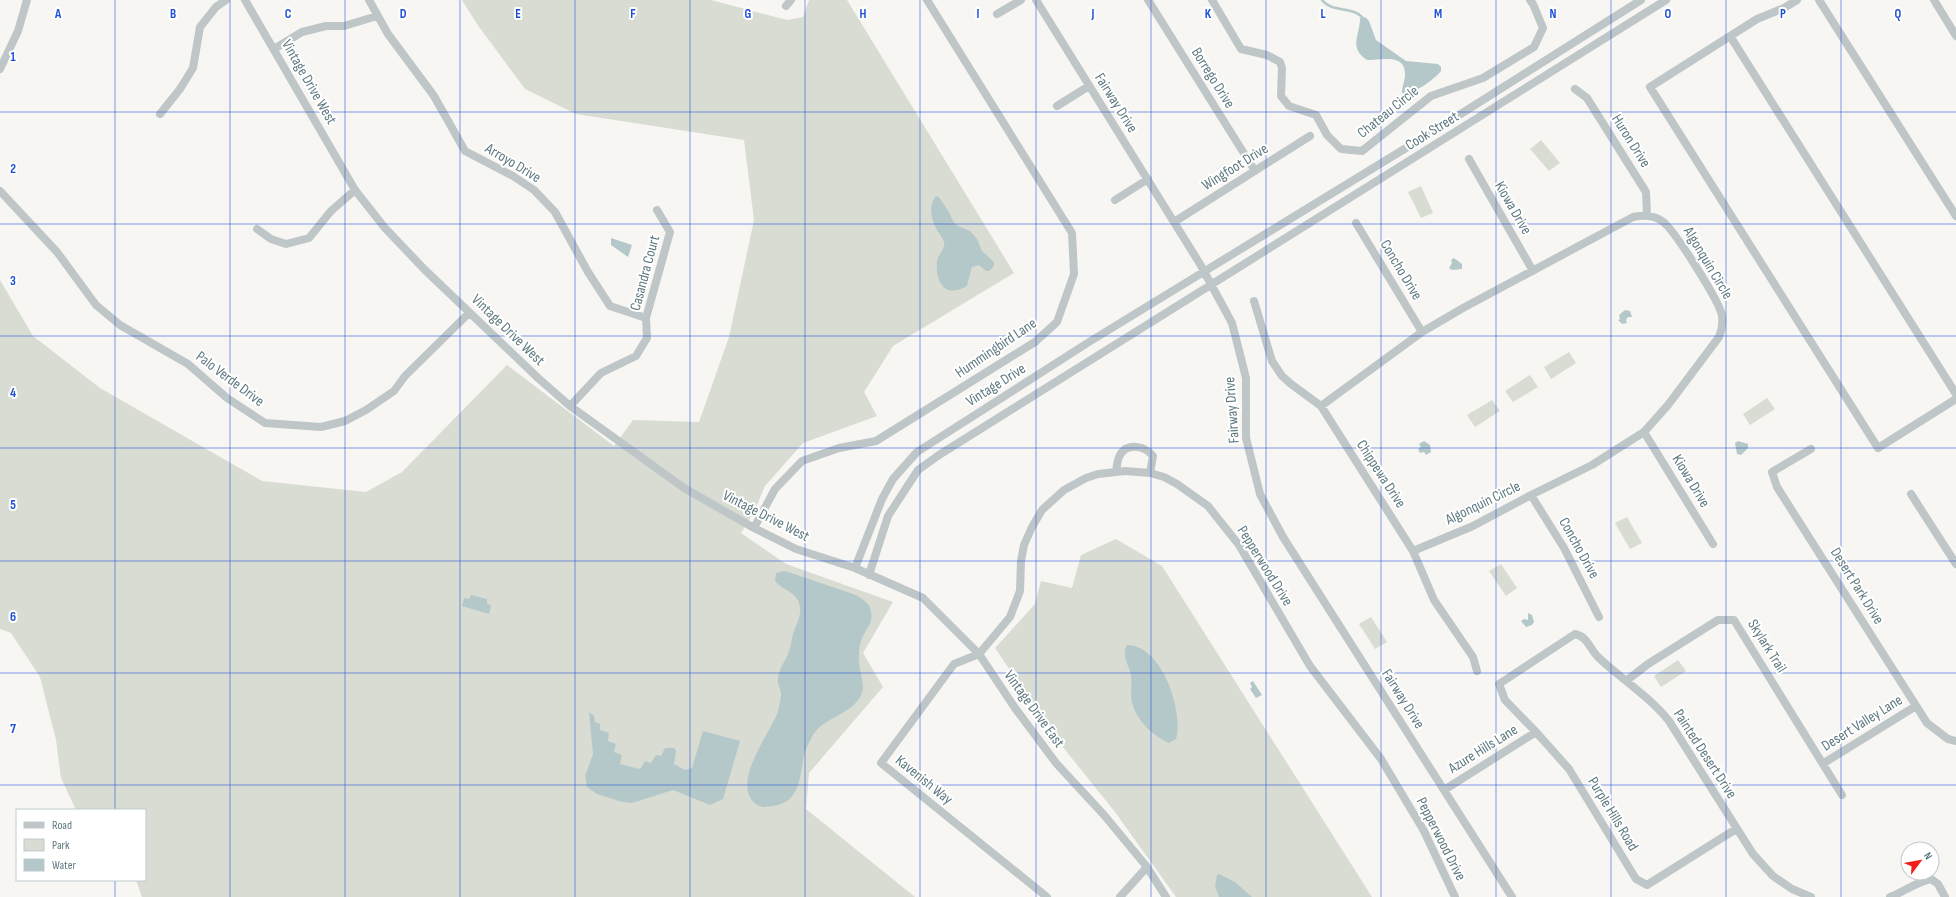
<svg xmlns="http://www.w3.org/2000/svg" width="1956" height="897" font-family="'Sofia Sans Condensed',sans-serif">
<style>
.green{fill:#d8dcd2}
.water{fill:#b5c8c9}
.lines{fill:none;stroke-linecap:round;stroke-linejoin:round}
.stream{stroke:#b5c8c9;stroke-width:2.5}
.minor{stroke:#bfc6c8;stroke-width:8}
.grid{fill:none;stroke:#1d4ed8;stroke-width:1;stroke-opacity:0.55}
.labels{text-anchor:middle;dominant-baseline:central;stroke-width:4;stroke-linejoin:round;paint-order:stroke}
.street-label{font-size:15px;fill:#5f7981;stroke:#fff}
.grid-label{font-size:13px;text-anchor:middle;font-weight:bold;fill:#1d4ed8;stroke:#fff;stroke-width:4;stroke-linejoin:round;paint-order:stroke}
</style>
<rect width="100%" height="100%" fill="#f7f6f3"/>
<path class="green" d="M462,0H711L787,20L803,17L809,0H847L1014,273L893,346L864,392L877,416L803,443L765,486L754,512L741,533L786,564L893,602L863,653L883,687L809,773L806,809L915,897H142L136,880H145V810H76L61,778L56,740L40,677L11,633L0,629V280L33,336L100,388L262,481L366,492L402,472L507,365L614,446L633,420L699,422L729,337L754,220L744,140L576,114L525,89L477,24Z
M1541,140L1560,163L1549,171L1530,149Z
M1421,186L1433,213L1421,218L1408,192Z
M1569,352L1576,363L1551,379L1544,367Z
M1530,375L1538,387L1513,402L1505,391Z
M1767,398L1775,409L1750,425L1743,414Z
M1492,400L1500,411L1475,427L1467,415Z
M1627,517L1642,543L1630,549L1615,523Z
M1116,539L1162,566L1372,897H1176L1115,812L1062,746L995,648L1035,604L1041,581L1072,588L1081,555Z
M1501,564L1517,588L1506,596L1489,571Z
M1371,617L1387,642L1375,649L1359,624Z
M1678,660L1686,671L1661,687L1654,676Z"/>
<path class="water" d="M1365,17L1369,21L1376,40L1406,61L1438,64L1441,67V71C1436,78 1411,97 1402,93C1402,86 1405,81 1405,74C1405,53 1381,60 1367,60C1348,47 1360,36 1360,18Z
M936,196L939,197L949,212L953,221L956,225L970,231L977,239L982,251L994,262V266L989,271H986L979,265L972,267L967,286C945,299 935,282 937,261C938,255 946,248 944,242C943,237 938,233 936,228C931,219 928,205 936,196Z
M611,238L632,245L628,257L611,245Z
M1454,258L1462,264V269L1452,270L1449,268L1452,263L1451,260Z
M1625,310L1630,311L1632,317H1628L1626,320L1627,323L1622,324L1618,320L1620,319L1619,315Z
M1424,441L1430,445L1431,452L1426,455L1424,452L1420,453L1418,449L1421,447L1419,444Z
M1738,441L1748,444V448L1741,455L1737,454L1735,443Z
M785,571L856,595C862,599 870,603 871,612C873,622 869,625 864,634C860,641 859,649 859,657C858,673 869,687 858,700C846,716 824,718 813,735C809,742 804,752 803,760C800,780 798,803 773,806C767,807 761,808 756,804C730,785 769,734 777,714C778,711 782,695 781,693C779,685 776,682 779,673C781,666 785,661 788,654C791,647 791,641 793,634C796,624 801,618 800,608C799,592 783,591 775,581L776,573Z
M471,595L487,599V603L491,606L489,614L462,606L464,598L469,599Z
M1528,613L1532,615L1534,622L1532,625L1526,627L1521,621L1524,619L1528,620Z
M1127,645C1162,645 1184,711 1176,739L1169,743C1151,735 1133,717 1131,697C1131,690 1132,682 1131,675C1129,666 1121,654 1127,645Z
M1253,681L1262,695L1256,698L1250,689L1252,687L1250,683Z
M589,712L594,716L595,722L600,724V730L609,733L608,741L616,744L614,752L622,755L620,764L640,769L645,761L651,763L656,755L661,756L665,748H674L676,751L674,764L685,770L692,768L703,731L740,741L723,799L710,805L673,790L632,803L622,802L597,794L587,787L585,776L593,754Z
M1219,874L1235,882L1252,897H1219L1215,886L1217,875Z"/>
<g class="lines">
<path class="stream" d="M1322,0C1332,13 1352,6 1362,17"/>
<path class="minor" d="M245,0L355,190L385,228L424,269L538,378L570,406L684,488L754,528L796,549L855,568L923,598L979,654L1015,708L1056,763L1104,815L1147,867L1166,897
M369,0L388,34L434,96L465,151L513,176L534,190L555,212L588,272L610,306L646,318
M1036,0L1200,264L1232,323L1246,378V438L1260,494L1283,537L1512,897
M1148,0L1255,171
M1212,0L1241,49L1267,55L1280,62L1282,68L1281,96L1289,106L1316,115L1327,135L1341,149L1362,151L1431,96L1483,78L1534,47L1543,28L1533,4L1530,0
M1797,0L1784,8L1757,19L1650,87L1878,448L1956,399
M1819,0L1956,216
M1934,0L1956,36
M786,6L791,0
M997,14L1021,0
M1730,36L1956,394
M274,49L302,32L326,26H344L377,16
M0,69L18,31L27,0
M1575,89L1587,98L1646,192L1647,215
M1057,106L1089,86
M160,114L180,89L193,68L200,27L216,7L226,0
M1469,159L1533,271
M0,191L57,252L96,305L120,325L188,364L227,398L265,423L321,427L345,421L366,410L394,391L405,376L469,313
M1115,200L1148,179
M1174,222L1310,136
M1356,223L1422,332
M257,229L271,239L286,244L309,238L331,211L355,190
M1254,301L1272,361L1282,376L1291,384L1321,406L1413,551L1434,600L1473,657L1477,671
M570,406L601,373L636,356L647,338L646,318L670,232L657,210
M1321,406L1422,332L1463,308L1633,217C1643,215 1653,215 1662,221C1674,229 1720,302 1722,316C1723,324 1722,330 1719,337L1668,405L1644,432L1592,465L1531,495L1473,526L1413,551
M1644,432L1713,544
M1811,449L1772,472L1777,487L1927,723L1948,739L1956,741
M1116,472C1117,466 1117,460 1120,455C1127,442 1145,446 1153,456L1150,473
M1911,494L1956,564
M1531,495L1564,548L1599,617
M754,528L775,489L802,461L839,448L876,441L1035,342L1057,322L1074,274L1072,233L927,0
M855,568L882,499L893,479L917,452L1089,342L1437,129L1641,0
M869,575L888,516L918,470L939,455L1666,0
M1626,681L1648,664L1718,620H1734L1842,795
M1824,763L1916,706
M1444,790L1536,732
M1736,829L1647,885L1636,879L1569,769L1536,732L1505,700L1499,684L1575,634C1588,637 1589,648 1598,657C1621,679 1649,696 1669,721L1753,854L1773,876L1792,889L1811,897
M1047,897L881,763L954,664L979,654L1010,617L1020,591L1021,561L1024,545L1032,527L1042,510L1064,490L1086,478L1098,474L1125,471L1150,473L1164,477L1177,484L1208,506L1239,545L1310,666L1381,759L1424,831L1455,897
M1120,897L1147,867
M1890,897C1904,892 1916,882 1931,879L1938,884L1945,897"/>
</g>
<path class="grid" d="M115,0V810M230,0V897M345,0V897M460,0V897M575,0V897M690,0V897M805,0V897M920,0V897M1036,0V897M1151,0V897M1266,0V897M1381,0V897M1496,0V897M1611,0V897M1726,0V897M1841,0V897M0,112H1956M0,224H1956M0,336H1956M0,448H1956M0,561H1956M0,673H1956M0,785H1956M115,880V897"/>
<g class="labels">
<g class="street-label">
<text transform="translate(1213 78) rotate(58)">Borrego Drive</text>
<text transform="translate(309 82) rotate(60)">Vintage Drive West</text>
<text transform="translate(1116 103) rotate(58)">Fairway Drive</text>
<text transform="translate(1388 112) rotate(-39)">Chateau Circle</text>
<text transform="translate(1432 131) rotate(-32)">Cook Street</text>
<text transform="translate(1631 141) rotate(58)">Huron Drive</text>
<text transform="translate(513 163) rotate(31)">Arroyo Drive</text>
<text transform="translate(1235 167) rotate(-32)">Wingfoot Drive</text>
<text transform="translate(1513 208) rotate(60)">Kiowa Drive</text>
<text transform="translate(1708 263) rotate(59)">Algonquin Circle</text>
<text transform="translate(1401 270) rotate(59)">Concho Drive</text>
<text transform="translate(645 273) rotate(-75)">Casandra Court</text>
<text transform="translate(508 330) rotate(44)">Vintage Drive West</text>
<text transform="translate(996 348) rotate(-34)">Hummingbird Lane</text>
<text transform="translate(230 379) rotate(37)">Palo Verde Drive</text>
<text transform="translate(996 385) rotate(-32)">Vintage Drive</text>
<text transform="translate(1232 410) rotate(-94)">Fairway Drive</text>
<text transform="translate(1381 474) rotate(57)">Chippewa Drive</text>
<text transform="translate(1691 481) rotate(59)">Kiowa Drive</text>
<text transform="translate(1483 503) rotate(-26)">Algonquin Circle</text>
<text transform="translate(766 516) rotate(27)">Vintage Drive West</text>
<text transform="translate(1579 548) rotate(61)">Concho Drive</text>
<text transform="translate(1265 566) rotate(58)">Pepperwood Drive</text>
<text transform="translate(1857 586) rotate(58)">Desert Park Drive</text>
<text transform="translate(1767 646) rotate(58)">Skylark Trail</text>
<text transform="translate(1403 699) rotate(58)">Fairway Drive</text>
<text transform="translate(1034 709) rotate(54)">Vintage Drive East</text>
<text transform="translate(1862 723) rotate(-32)">Desert Valley Lane</text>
<text transform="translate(1483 749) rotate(-32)">Azure Hills Lane</text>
<text transform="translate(1705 754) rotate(57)">Painted Desert Drive</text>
<text transform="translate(924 780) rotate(39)">Kavenish Way</text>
<text transform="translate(1613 814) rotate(59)">Purple Hills Road</text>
<text transform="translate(1441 839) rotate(63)">Pepperwood Drive</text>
</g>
</g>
<g class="grid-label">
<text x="58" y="18">A</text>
<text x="173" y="18">B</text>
<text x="288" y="18">C</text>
<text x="403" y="18">D</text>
<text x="518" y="18">E</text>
<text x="633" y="18">F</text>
<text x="748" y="18">G</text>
<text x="863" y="18">H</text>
<text x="978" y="18">I</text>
<text x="1093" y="18">J</text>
<text x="1208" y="18">K</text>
<text x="1323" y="18">L</text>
<text x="1438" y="18">M</text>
<text x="1553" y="18">N</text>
<text x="1668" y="18">O</text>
<text x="1783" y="18">P</text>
<text x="1898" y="18">Q</text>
<text x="13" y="61">1</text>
<text x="13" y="173">2</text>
<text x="13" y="285">3</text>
<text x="13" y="397">4</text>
<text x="13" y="509">5</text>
<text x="13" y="621">6</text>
<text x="13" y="733">7</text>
</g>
<rect x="16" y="809" width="130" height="72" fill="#ffffff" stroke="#bfc9cd"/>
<rect x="24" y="822" width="20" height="6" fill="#bfc6c8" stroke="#bfc9cd"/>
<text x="52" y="829" font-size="12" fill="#5f7981">Road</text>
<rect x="24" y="839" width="20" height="12" fill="#d8dcd2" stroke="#bfc9cd"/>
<text x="52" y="849" font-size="12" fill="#5f7981">Park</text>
<rect x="24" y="859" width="20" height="12" fill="#b5c8c9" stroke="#bfc9cd"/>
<text x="52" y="869" font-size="12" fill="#5f7981">Water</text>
<g transform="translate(1920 861) rotate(58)"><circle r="19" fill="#ffffff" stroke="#bfc9cd"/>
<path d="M0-3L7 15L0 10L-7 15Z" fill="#f11e19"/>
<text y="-6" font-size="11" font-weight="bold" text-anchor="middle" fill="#5f7981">N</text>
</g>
</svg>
